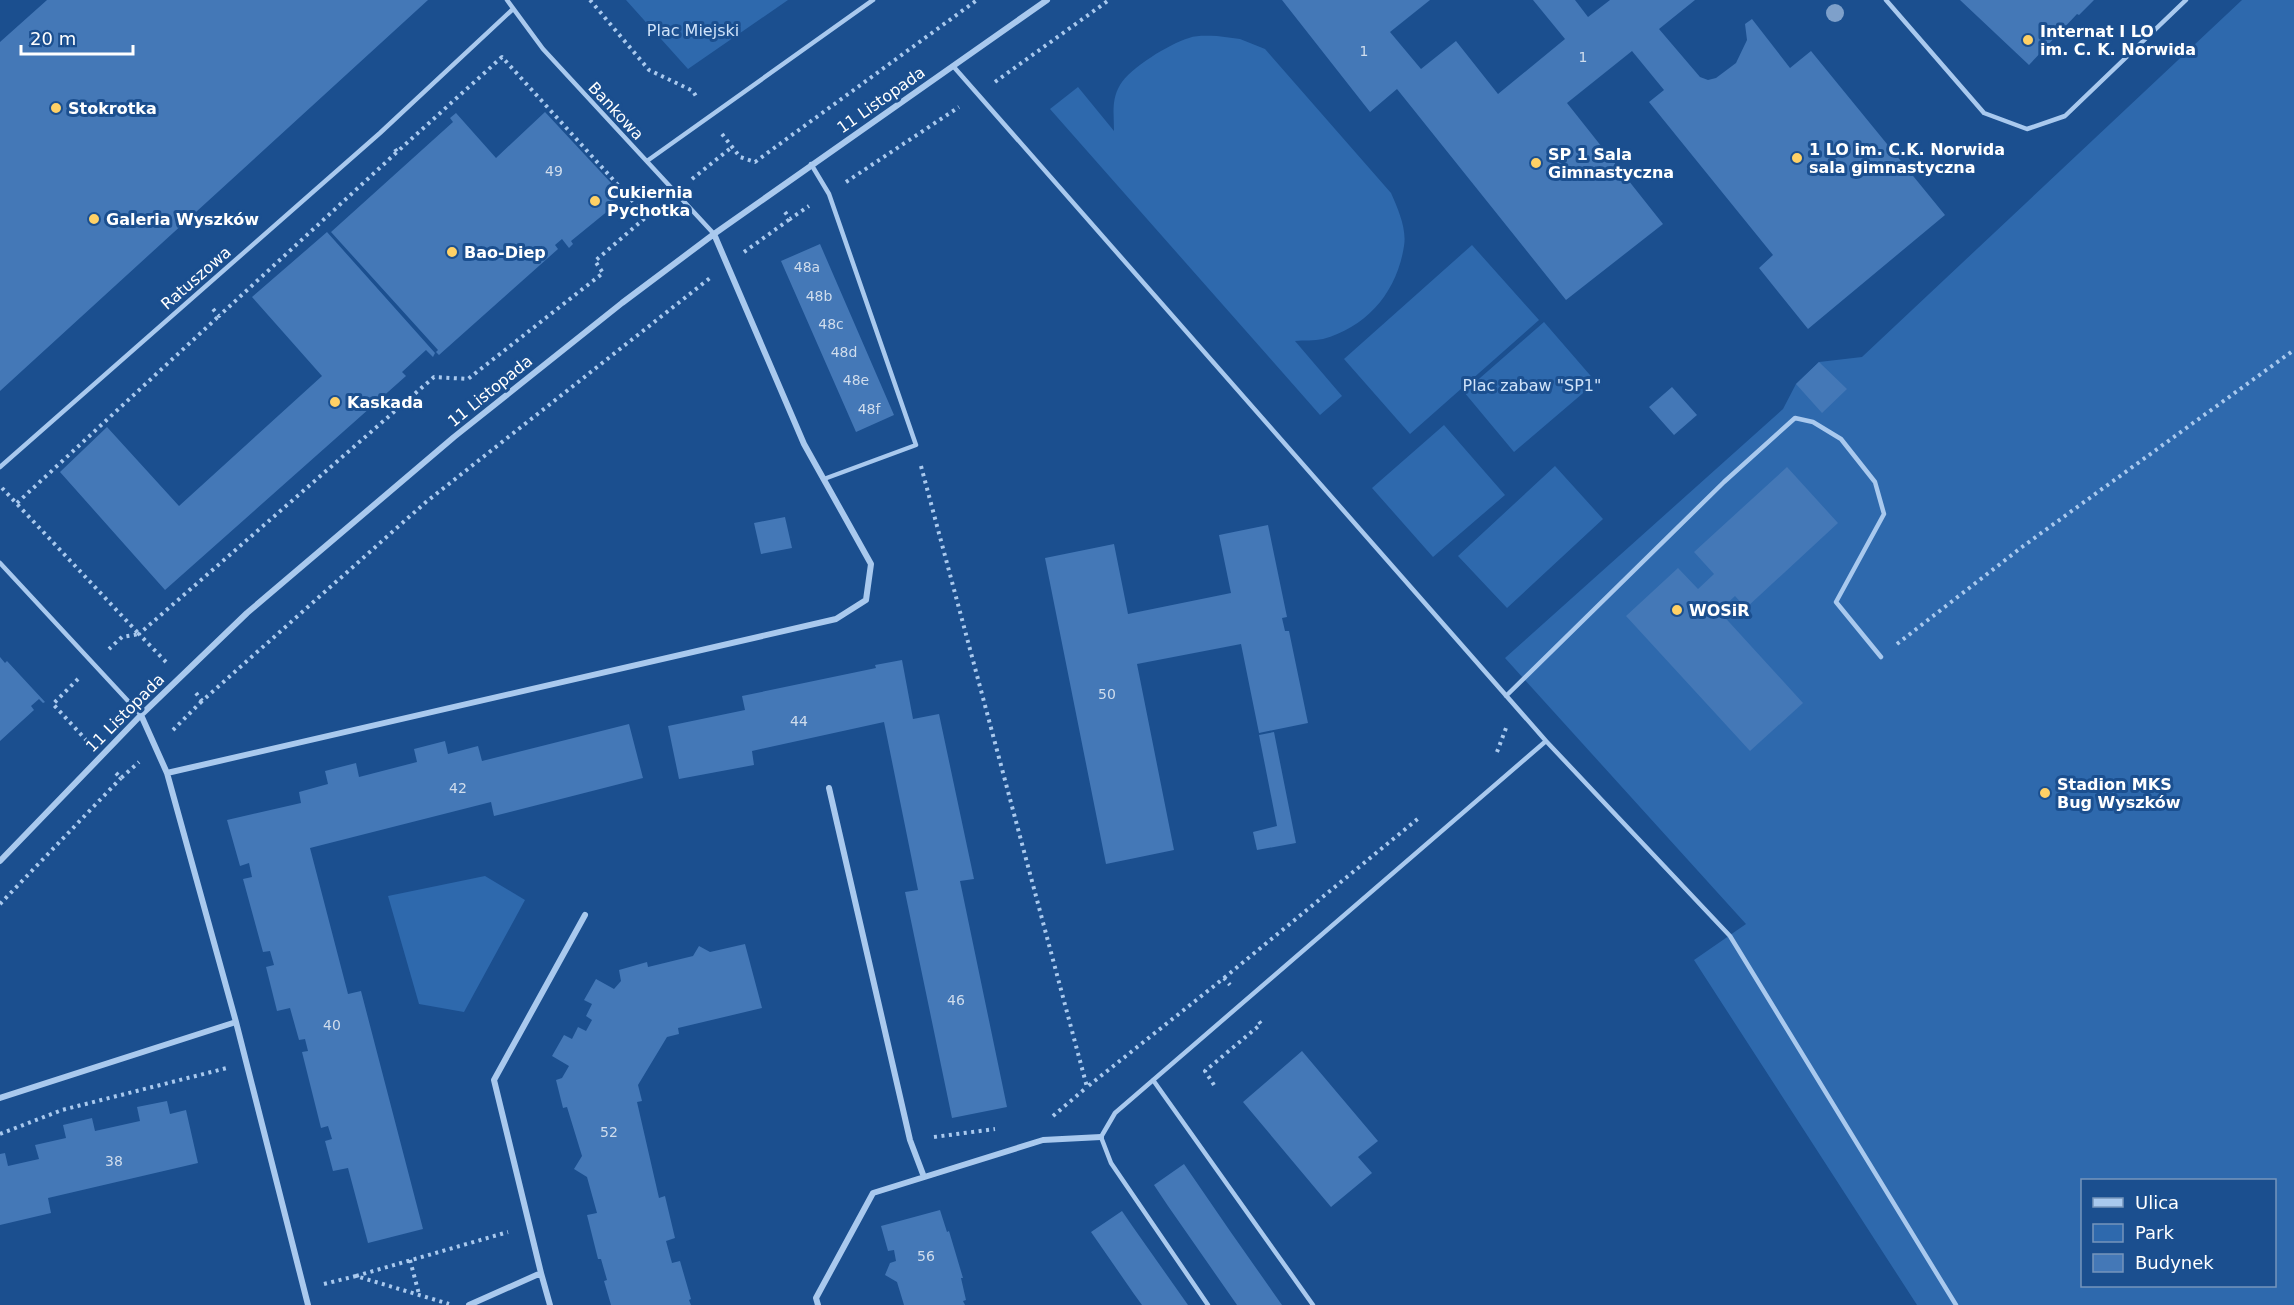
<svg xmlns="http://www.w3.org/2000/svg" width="2294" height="1305" font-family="'DejaVu Sans',sans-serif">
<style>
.green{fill:#2e69ad;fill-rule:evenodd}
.building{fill:#4478b7}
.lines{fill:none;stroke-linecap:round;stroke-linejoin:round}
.path{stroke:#a9c9ee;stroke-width:4;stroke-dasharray:3 4.5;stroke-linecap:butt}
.service{stroke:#a9c9ee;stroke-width:4.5}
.minor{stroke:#a9c9ee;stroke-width:6}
.tree{fill:#7ea0ca}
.poi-dot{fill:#ffd166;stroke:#1b4f8f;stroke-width:2}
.labels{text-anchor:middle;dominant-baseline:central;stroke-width:6;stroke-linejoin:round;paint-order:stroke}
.number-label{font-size:14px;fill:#d0dded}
.park-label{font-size:16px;fill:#cfe3fa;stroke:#1b4f8f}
.poi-label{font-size:16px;font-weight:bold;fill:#fff;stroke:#1b4f8f;text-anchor:start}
.street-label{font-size:16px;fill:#fff;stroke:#1b4f8f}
</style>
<rect width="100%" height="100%" fill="#1b4f8f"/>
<path class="green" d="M626,0H788L688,69Z
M2242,0H2294V1305H1917L1694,960L1746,924L1505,658L1783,409L1796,384L1819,362L1862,357ZM2082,1180H2274V1286H2082Z
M1217,36L1240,39L1265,49L1391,193C1398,209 1407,229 1404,246C1397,292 1367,327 1323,339C1314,341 1304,340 1295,341L1342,396L1320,415L1050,109L1078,87L1114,131C1114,115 1111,100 1120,85C1130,68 1169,44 1189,38C1197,35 1208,36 1217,36Z
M1472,245L1539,320L1410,434L1344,359Z
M1544,322L1596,382L1514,452L1464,392Z
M1444,425L1505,495L1433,557L1372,488Z
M1555,466L1603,519L1507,608L1458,556Z
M485,876L525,900L464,1012L419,1004L388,896Z"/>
<path class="building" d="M47,0H428L0,391V42Z
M1282,0H1430L1390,32L1421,69L1456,41L1498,94L1565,39L1533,0H1575L1588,17L1610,0H1695L1659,29L1700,77L1708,80L1716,78L1736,63L1747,40L1745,24L1752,19L1790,68L1811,51L1945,215L1808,329L1759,268L1773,255L1649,102L1664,90L1632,51L1567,103L1663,224L1566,300L1397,89L1370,112Z
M1960,0H2094L2079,15L2077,14L2029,65Z
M545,112L612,184L616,196L609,210L571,241L573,244L569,248L562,239L555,245L558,249L439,355L436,352L438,350L331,232L453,122L450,118L456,113L496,158Z
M327,232L435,353L433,357L426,350L402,372L406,376L165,590L60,472L107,427L179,506L322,376L252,297Z
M820,244L894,415L856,432L781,261Z
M1819,362L1847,389L1822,413L1796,384Z
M1672,387L1697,415L1674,435L1649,407Z
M1787,467L1838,523L1746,608L1735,596L1719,611L1803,703L1750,751L1626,616L1678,568L1698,589L1714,574L1694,552Z
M785,517L792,548L761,554L754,523Z
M1268,525L1287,617L1282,618L1285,631H1289L1308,723L1259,733L1241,644L1137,664L1174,850L1106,864L1045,558L1114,544L1128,614L1231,593L1219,535Z
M0,657L5,663L7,661L45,702L43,703L39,699L31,706L34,710L0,741Z
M902,660L913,719L939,714L974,879L960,881L1007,1107L952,1118L905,892L918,890L884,722L752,751L754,765L679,779L668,726L745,710L742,696L876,668L875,665Z
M629,724L643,778L494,816L491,802L310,848L348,994L361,991L423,1229L368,1243L348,1168L333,1171L325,1141L332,1139L328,1126L321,1128L302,1052L308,1051L305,1039L299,1040L290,1008L277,1011L266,967L274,965L270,951L263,952L243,879L252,877L249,863L240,866L227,820L301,803L299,792L328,784L325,771L356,763L359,777L417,762L414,749L445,741L448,754L478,746L482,761Z
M1274,732L1296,843L1257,850L1253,832L1277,826L1259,735Z
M745,944L762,1008L678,1028L679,1034L667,1037L638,1085L642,1101L637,1102L659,1198L665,1196L675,1238L666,1241L672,1263L680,1261L691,1299L689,1300L691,1305H611L604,1281L607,1280L601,1259H598L587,1215L597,1213L587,1177L574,1169L582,1156L567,1107L563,1108L556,1080L562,1078L569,1066L552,1056L564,1035L572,1039L578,1027L586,1031L592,1020L586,1016L592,1004L584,1000L596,979L614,989L621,981L619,970L647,962L648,967L693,956L699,946L710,952Z
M1302,1051L1378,1141L1358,1157L1372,1173L1331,1207L1243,1102Z
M167,1101L170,1114L186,1110L198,1163L48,1198L51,1213L0,1225V1154L5,1153L8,1166L39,1159L35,1145L66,1138L63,1125L92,1118L95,1131L140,1121L137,1107Z
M1184,1164L1230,1231L1282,1305H1237L1168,1206L1154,1185Z
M940,1210L947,1232L949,1231L963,1278H961L966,1300L963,1301L965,1305H904L897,1282L885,1275L890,1263L896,1261L894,1250L888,1251L881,1226Z
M1122,1211L1133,1227L1188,1305H1142L1134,1294L1091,1232Z"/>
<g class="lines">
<path class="path" d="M590,0L649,70L693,91L697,98
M995,82L1109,0
M722,134L740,157L755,162L977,0
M395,149L397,152L502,57L647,217
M692,179L732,147
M846,182L959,107
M785,212L790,219L809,206
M744,252L790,219
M213,309L219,316L397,152
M921,466L1087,1087L1224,978L1230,985
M2,488L139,634L122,637L109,649
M17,503L219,316
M1897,644L2022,547L2294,350
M166,662L139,634L434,377L468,379L603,273L595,261L659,206
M78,679L53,704L87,741
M196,693L202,701L426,502L710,278
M173,730L202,701
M1497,752L1506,728
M116,773L121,778L139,762
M0,904L121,778
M1224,978L1420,817
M1214,1085L1205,1071L1261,1024L1257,1019
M1053,1116L1087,1087
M0,1134L62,1110L227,1068
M934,1137L995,1129
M410,1260L419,1294
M356,1276L508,1232
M324,1284L356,1276L449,1304"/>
<path class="service" d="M507,0L543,49L714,234
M1886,0L1984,113L2027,129L2065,116L2186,0
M953,66L1546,741L1115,1113L1101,1137L1111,1163L1208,1305
M647,161L873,0
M811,164L829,194L916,445L824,479
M0,467L380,133L513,9
M0,563L141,715
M1506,696L1724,482L1795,418L1813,422L1841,439L1875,482L1884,514L1836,602L1881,657
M1546,741L1730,936L1956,1305
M1153,1080L1313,1305"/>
<path class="minor" d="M141,715L167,773L236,1022L308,1305
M167,773L836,619L866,600L871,564L804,444L714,234
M829,788L910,1140L924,1177
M0,861L141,715L247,613L454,437L622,303L714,234L1047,0
M0,1098L236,1022
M541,1273L494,1080L585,915
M469,1305L541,1273L550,1305
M818,1305L816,1298L873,1193L1043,1140L1101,1137"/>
</g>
<circle class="tree" cx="1835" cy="13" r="9"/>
<g class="poi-dot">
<circle cx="2028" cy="40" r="6"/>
<circle cx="56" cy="108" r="6"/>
<circle cx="1797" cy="158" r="6"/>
<circle cx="1536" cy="163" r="6"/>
<circle cx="595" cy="201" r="6"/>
<circle cx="94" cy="219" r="6"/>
<circle cx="452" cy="252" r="6"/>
<circle cx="335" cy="402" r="6"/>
<circle cx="1677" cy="610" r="6"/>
<circle cx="2045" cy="793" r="6"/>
</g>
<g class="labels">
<g class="number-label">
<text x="1364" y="51">1</text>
<text x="1583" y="57">1</text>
<text x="554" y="171">49</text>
<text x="807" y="267">48a</text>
<text x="819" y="296">48b</text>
<text x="831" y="324">48c</text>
<text x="844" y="352">48d</text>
<text x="856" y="380">48e</text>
<text x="869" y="409">48f</text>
<text x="1107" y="694">50</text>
<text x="799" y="721">44</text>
<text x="458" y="788">42</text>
<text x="956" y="1000">46</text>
<text x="332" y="1025">40</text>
<text x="609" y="1132">52</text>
<text x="114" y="1161">38</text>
<text x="926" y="1256">56</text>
</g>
<g class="park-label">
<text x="693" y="30">Plac Miejski</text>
<text x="1532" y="385">Plac zabaw "SP1"</text>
</g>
<g class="poi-label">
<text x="2040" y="31">Internat I LO<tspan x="2040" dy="18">im. C. K. Norwida</tspan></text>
<text x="68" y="108">Stokrotka</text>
<text x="1809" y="149">1 LO im. C.K. Norwida<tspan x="1809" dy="18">sala gimnastyczna</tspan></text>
<text x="1548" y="154">SP 1 Sala<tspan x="1548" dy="18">Gimnastyczna</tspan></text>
<text x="607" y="192">Cukiernia<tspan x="607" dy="18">Pychotka</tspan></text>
<text x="106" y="219">Galeria Wyszków</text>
<text x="464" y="252">Bao-Diep</text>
<text x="347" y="402">Kaskada</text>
<text x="1689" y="610">WOSiR</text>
<text x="2057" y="784">Stadion MKS<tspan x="2057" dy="18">Bug Wyszków</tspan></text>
</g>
<g class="street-label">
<text transform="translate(881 100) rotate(-35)">11 Listopada</text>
<text transform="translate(616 111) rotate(47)">Bankowa</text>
<text transform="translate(196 278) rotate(-41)">Ratuszowa</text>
<text transform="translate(490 391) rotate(-39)">11 Listopada</text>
<text transform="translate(125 713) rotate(-45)">11 Listopada</text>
</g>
</g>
<rect x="2081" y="1179" width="195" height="108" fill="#1b4f8f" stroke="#7695bc" stroke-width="1.5"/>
<rect x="2093" y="1198" width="30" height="9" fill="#a9c9ee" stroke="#7695bc" stroke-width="1.5"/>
<text x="2135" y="1209" font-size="18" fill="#ffffff">Ulica</text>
<rect x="2093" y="1224" width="30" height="18" fill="#2e69ad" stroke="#7695bc" stroke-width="1.5"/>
<text x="2135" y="1239" font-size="18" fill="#ffffff">Park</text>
<rect x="2093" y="1254" width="30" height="18" fill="#4478b7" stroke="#7695bc" stroke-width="1.5"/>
<text x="2135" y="1269" font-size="18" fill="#ffffff">Budynek</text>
<path d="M21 45v9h112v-9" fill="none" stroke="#ffffff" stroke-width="3"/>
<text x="30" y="45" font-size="18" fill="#ffffff" stroke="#1b4f8f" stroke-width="4.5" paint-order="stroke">20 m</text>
</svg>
